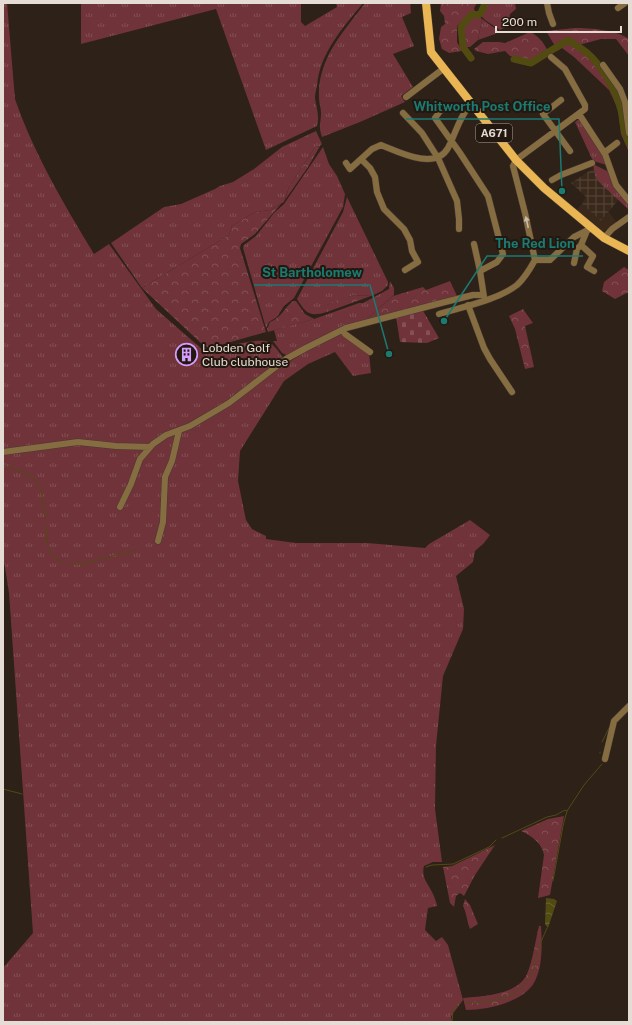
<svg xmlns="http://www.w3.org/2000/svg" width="632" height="1025" font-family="'Public Sans',sans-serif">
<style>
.built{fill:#3a291b}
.industrial{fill:url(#industrial-grid)}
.grass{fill:url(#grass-tufts)}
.forest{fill:url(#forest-crowns)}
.cemetery{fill:url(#cemetery-stones)}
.water{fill:url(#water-waves)}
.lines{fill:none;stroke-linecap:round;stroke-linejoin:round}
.stream{stroke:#514b12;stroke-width:1}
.river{stroke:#514b12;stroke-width:7}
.minor-casing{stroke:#473b32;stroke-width:7}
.major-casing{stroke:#473b32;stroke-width:9}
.minor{stroke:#866d41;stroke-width:6}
.major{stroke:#eab653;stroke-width:8}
.oneway{fill:#c8bba9}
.labels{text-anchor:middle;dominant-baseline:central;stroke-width:4;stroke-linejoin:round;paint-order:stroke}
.shield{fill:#23180f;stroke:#aaa19a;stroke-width:1}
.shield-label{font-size:11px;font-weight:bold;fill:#e4dcd5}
.poi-label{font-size:12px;fill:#e4dcd5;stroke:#23180f;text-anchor:start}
.leader{fill:none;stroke:#1a7b73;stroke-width:1.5}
.callout-dot{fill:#1a7b73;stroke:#23180f;stroke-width:1.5}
.callout-label{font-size:13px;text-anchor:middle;font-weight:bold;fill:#1a7b73;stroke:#23180f;stroke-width:4;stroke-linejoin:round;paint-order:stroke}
</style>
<defs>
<pattern id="industrial-grid" width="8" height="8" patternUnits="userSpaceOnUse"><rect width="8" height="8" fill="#3a291b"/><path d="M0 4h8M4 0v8" fill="none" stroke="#56473b"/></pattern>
<pattern id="grass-tufts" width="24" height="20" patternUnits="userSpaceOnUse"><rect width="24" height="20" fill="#6f3339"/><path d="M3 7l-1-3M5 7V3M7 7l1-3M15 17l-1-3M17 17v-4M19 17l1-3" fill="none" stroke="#835055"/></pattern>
<pattern id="forest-crowns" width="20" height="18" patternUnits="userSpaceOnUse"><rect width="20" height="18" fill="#6f3339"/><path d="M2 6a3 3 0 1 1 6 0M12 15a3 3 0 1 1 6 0" fill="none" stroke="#835055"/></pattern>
<pattern id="cemetery-stones" width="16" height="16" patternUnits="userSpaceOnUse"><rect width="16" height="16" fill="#6f3339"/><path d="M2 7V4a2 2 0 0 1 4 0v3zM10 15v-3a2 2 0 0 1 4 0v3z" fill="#835055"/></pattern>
<pattern id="water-waves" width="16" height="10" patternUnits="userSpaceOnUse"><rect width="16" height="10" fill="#514b12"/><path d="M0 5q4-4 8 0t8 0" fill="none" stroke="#6a6434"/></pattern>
</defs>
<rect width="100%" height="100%" fill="#2d2118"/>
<path class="built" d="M582,204L601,221L609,212L617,223L604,231H601L576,210Z"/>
<path class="industrial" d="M594,168L598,181L619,199L601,221L582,204L586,197L571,183Z"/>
<path class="grass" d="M3,3H7L15,99C34,154 64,204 94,254L109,244L156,309L204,351L209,352C221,348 257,337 269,342C276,346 282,357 287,363L327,339L341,333L369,353L371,373L353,376L335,352L308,364L284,381L240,451L238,481L246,520L252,529L266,536V539L296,543H367L425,548L429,544L470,520L490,535L484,543L475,551L473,562L456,576L464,609L463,629L443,676L436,746L435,809L442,862H433L424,866C421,878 428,883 433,894C435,898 436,902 437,906L428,908L425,930L436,941L442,937L448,945L463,1000L451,1016L452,1022H3V968L33,933L9,593L3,555Z
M81,3H301V22L305,26L337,7L336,3H363C343,28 320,52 317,86C316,90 315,94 315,98C316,107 320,116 317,126L266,150L216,9L81,44Z
M365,3H410L411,13L402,17L414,46L393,54L413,87L401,96L405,102L360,122L322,137C318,125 321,124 321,113C321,108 319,103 319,98C317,59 344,31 365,3Z
M489,3H515L516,9L510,14L509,20L512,21L522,17L524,19L517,21L500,30L485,20L481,16Z
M482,19L499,31L495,34L478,40Z
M579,119L601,151L607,165L593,161L575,122Z
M316,131L322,144L320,146L315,147L289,187L284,202L270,210L255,212L232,226L229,235L142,288L111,243L164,207L181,204L215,189L220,186L233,182L254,169L282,147Z
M323,147L329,164L337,176L345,194L343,207L294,298L284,306L277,317L269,322L266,328L243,248L244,245L256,236L274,213L284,204Z
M593,164L609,172L617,190L629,204V210L598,181L595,175Z
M347,197L388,282V285L382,291L371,296L354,295L327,305V312C310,317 306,314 297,299L343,212Z
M390,281L394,288V295L362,323L288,356L282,353L273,341H277L274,330L314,319L359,303H363L389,289Z"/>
<path class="forest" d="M441,3H477L474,8L475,12L471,13L457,26V42L462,51L449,53L442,49L439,39L441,27L445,24L444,16L440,11Z
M472,15L480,17L482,19L478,40L470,47H465L464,28Z
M575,28C590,28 617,30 629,39V56L616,39H601L579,45L569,38L555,46L546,31Z
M530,32C539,36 543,42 548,51L533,60L510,56L505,51L488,54L476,51L474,49L483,42H499L505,43Z
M569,42C593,59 612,81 620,110C621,117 621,125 623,132C625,139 629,144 629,152L621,134L618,109L609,90L574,57L562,48L557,51L556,49Z
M320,146L308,167L285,200L289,187L315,147Z
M281,204L255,234L241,244L240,248L266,332L210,348L204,346L142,288L229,235L232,226L255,212L270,210Z
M624,267L629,270V292L615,299L602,291L604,282Z
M450,281L457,296L362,323L393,296L423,287L426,290Z
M354,295L371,296L327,312V305L332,302Z
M293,301H296L305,314L314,319L268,332L267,329L270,322C281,318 284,308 293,301Z
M523,309L533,323L525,326L534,367L525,369L515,329L509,316Z
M564,816L550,895L538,898L544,855C542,843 532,836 521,831L548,819Z
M495,845L475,875L464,896L460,893L456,896L454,907L450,903L443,867L452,866Z
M465,899L470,905L478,924L470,929C467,922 467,914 463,906Z
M539,926H541C542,943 543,965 535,981C524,1002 488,1010 466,1010L463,998C482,996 518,995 527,974C533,960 535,942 539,926Z"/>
<path class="cemetery" d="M422,309L439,338L427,343L400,342L396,317Z"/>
<path class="water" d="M546,898L554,899L557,901L548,928L545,924Z"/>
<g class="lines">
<path class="stream" d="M3,465C13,469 27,472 35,480C43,487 44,508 45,519
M46,526C47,540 46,557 62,562
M70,564H83L135,550
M602,742L610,726
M600,752V753
M3,789L22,794
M502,838L547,817L556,815L565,810L567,811
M426,867L432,865L453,864L489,847L496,840
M553,881L563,826L567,811L584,785L602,764
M465,1003C492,1002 521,1000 533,971C535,966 535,959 537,953C539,944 544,936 547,928
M452,1022L453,1010L457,1005"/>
<path class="river" d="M471,58L463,47L461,27L472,14L478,15L481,13L485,3
M514,59L531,63L568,40C574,44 581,48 586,52C602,65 616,91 621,110C624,123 622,130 629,143"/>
<defs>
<path id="minor" d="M547,3L549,13L553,24
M618,8L625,3
M603,65L620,89L625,102L629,133
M406,97L443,69
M561,100L543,114L570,151
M444,106L435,118L460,153L488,196L503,254L497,262L480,271
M403,113L422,133L438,158L457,201L459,219V229
M579,114L605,154L616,185L629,201
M604,153L617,143
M361,159L370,168L375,177L377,192L384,209L404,229L410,240L412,251L418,262L405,270
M346,163L350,169L372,149L381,145C399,152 435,171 448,148C456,133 459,117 471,104
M552,180L561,175L592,163
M586,231V233L581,245L593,256L587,267L594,271
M604,238L612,229L629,217
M474,244L480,271L484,297
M535,260L525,213L513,166L516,160L585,109V105L565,69L551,57
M535,260H550L574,237L592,228
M574,263L577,249L581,245
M468,305L484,348L490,359L512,392
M439,314C462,307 498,300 517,285C525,278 530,269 535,260
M342,330L345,334L370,352
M3,452L78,442L116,446L150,447
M120,507L131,484L140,459L153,444L166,435L190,426L229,403L286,359L306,348L346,328L441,303L473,295H483
M158,541L163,522L165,477L172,461L179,431
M605,759L614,721L629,706"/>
<path id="major" d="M426,3L431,52L516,160L544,188L604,238L629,251"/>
</defs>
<use href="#minor" class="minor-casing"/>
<use href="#major" class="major-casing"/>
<use href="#minor" class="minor"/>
<use href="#major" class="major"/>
</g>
<defs><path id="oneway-solid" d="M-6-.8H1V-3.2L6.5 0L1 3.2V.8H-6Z"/></defs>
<use class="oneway" href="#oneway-solid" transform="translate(527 222) rotate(-102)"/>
<defs>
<symbol id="building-ring" viewBox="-11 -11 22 22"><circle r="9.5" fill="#23180f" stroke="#d49cfb" stroke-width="1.5"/><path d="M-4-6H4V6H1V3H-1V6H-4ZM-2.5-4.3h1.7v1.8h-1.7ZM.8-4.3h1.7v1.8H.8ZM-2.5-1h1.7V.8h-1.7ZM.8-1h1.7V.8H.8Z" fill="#d49cfb"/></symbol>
</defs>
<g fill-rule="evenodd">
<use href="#building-ring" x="174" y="342" width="25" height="25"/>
</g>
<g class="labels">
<rect class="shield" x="476" y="124" width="36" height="18" rx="3"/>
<g class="shield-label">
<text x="494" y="133">A671</text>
</g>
<g class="poi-label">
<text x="202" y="348">Lobden Golf<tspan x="202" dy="14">Club clubhouse</tspan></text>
</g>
</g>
<path class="leader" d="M562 191L559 119H406M444 321L487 256H583M389 354L370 285H254"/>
<g class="callout-dot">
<circle cx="562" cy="191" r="4"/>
<circle cx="444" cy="321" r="4"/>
<circle cx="389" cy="354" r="4"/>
</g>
<g class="callout-label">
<text x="482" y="111">Whitworth Post Office</text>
<text x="535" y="248">The Red Lion</text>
<text x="312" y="277">St Bartholomew</text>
</g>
<rect width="632" height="1025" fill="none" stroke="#e4dcd5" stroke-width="8"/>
<path d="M496 26v6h125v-6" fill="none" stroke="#e4dcd5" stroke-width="2"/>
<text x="502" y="26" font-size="12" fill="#e4dcd5" stroke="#23180f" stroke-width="3" paint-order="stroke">200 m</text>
</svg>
